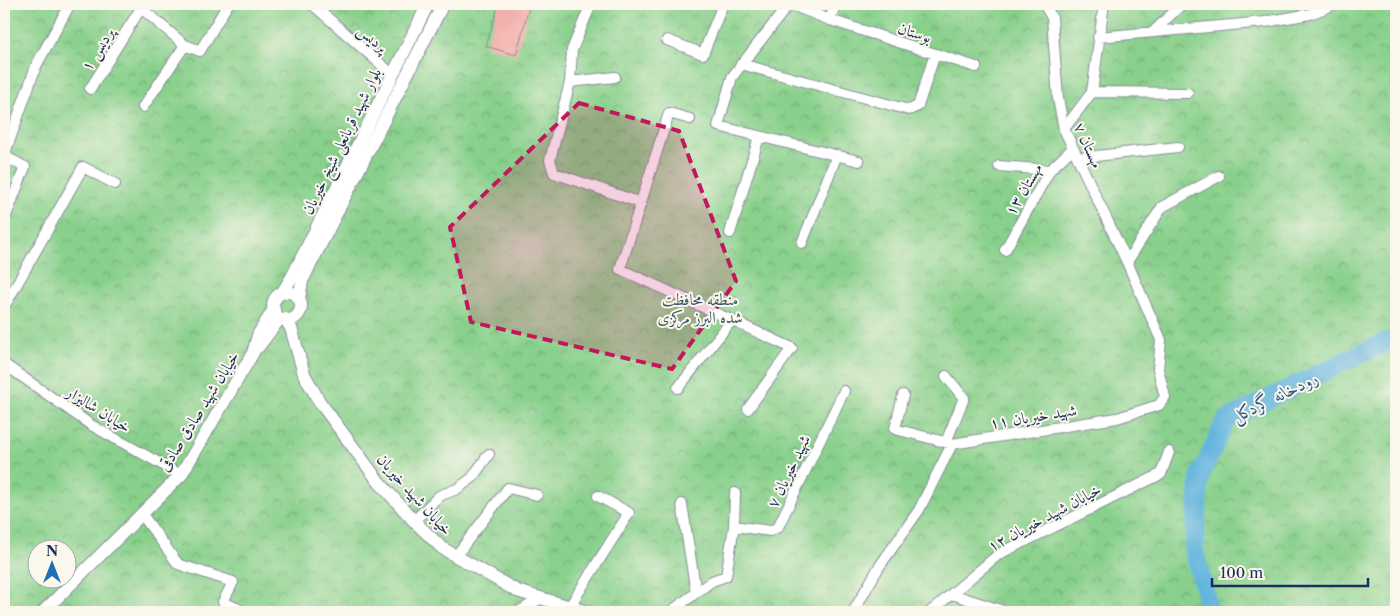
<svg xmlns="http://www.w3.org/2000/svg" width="1400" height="616" font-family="'Libre Caslon Text',Amiri,serif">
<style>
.park{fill:url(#park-crowns);stroke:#528074;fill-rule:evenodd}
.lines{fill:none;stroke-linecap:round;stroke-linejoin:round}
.river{stroke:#63b4de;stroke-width:19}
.building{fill:#f2a8a6}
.minor-casing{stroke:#898c9a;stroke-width:12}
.tertiary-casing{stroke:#898c9a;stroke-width:14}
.minor{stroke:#fff;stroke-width:10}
.tertiary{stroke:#fff;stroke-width:12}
.marked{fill:#c2185b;fill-opacity:0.2;stroke:#c2185b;stroke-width:4;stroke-dasharray:10 6;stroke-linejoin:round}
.labels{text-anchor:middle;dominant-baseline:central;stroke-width:4;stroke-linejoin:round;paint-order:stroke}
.street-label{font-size:16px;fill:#1b2f5e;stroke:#fbf7ec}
.park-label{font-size:16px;fill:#365769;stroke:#fbf7ec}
.water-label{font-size:18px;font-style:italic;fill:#315784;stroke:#fbf7ec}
</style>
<defs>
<pattern id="park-crowns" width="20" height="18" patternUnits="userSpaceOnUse" patternTransform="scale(1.25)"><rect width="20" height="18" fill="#88d08b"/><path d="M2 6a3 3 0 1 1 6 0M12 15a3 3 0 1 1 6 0" fill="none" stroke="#6ea975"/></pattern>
</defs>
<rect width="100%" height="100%" fill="#fbf7ec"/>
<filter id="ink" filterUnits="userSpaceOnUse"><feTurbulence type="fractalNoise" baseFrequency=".02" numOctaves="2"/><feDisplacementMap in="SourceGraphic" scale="10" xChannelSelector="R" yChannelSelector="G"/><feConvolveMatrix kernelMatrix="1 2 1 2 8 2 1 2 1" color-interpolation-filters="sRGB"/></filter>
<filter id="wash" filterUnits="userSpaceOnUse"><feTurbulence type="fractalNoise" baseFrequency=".0096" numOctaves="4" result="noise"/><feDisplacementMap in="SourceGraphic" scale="20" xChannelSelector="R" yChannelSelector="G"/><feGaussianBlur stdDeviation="1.12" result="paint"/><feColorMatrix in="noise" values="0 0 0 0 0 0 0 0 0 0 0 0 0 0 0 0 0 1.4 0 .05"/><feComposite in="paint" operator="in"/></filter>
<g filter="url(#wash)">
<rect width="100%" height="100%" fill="#f7ead5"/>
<path class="park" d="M4,4H1396V612H4ZM38,548H68V578H38Z"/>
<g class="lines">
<path class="river" d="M1212,612L1209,609L1194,549L1200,476L1226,420L1357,355L1396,338"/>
</g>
<g id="blocks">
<path class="building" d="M499,4H530L516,55L486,46Z"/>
</g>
</g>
<g filter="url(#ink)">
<use href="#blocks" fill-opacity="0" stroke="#898c9a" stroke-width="1"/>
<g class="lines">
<defs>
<path id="minor" d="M312,4L392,74
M591,4L572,50L570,82L550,160L554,173L641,203
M789,4L732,77L718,126L859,161
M789,4L830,20L976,67
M830,20L835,4
M1155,30L1182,4
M1098,37L1265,22L1310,14L1335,4
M667,40L703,54L723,4
M741,64L909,110L918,106L935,54
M570,82L615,77
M90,89L141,8L185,45L200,51L228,4
M1092,92L1188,93
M143,107L185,45
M690,119L669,113L620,269L792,348L748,409
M1064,129L1092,92L1104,4
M1078,158L1178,147
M999,166L1050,170
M4,221L25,167L4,156L36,66L70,4
M730,233L759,137
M802,243L837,155
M1005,250L1050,170L1073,148
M1127,262L1162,207L1219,176
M4,307L83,167L115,184
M4,364L91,425L181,475
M946,376L964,398L946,442
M678,388L732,320
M903,395L895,429L952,444
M682,504L696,593
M141,513L178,564L233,582L223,602L246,612
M414,521L439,496L457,489L472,478L489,454
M734,526L735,493
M455,557L508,488L537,495
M952,594L1006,612
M570,606L629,513L598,496
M520,611L541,598
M670,612L712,581L726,576L734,526L770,531L778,527L844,391
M853,612L879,567L919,510L952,444L1117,418L1159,405L1165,397L1158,369L1161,340L1127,262L1064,129L1058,99L1052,18L1044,4
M930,612L999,554L1161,474L1169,452"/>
<path id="tertiary" d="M273 306a14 14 0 1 1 28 0a14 14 0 1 1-28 0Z
M282,293L292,277L428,4
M299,299L302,281L443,4
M285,319L291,328L304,374L319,401L379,482L414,521L442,548L517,591L587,612
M258,347L280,318
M43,612L181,475L253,353L258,335L274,309"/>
</defs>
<use href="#minor" class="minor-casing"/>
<use href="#tertiary" class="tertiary-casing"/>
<use href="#minor" class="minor"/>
<use href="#tertiary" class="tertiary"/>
</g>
</g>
<path class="marked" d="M579,103L679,131L736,281L672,369L471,322L450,227Z"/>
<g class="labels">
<g class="street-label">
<text transform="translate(915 32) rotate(18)">بوستان</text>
<text transform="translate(373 38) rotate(41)">پردیس</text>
<text transform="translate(97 49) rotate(-58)">پردیس ۱</text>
<text transform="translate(341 141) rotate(-64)">بلوار شهید قربانعلی شیخ خیریان</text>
<text transform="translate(1089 145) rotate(66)">مهستان ۷</text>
<text transform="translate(1023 189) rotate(-59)">مهستان ۱۳</text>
<text transform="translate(99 409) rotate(32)">خیابان شالیزار</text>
<text transform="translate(198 411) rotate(-58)">خیابان شهید صادق صادقی</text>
<text transform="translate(1033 416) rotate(-9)">شهید خیریان ۱۱</text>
<text transform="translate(788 471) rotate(-64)">شهید خیریان ۷</text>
<text transform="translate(415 494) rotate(48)">خیابان شهید خیریان</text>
<text transform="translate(1044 517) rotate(-28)">خیابان شهید خیریان ۱۲</text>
</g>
<g class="park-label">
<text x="700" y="299">منطقه محافظت<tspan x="700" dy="18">شده البرز مرکزی</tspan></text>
</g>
<g class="water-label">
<text transform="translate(1275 397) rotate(-26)">رودخانه گردکل</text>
</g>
</g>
<rect width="1400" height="616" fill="none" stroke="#fbf7ec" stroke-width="20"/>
<g transform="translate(52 564)"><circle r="24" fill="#fbf7ec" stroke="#a1a7b3"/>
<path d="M0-4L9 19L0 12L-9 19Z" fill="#1f6fb2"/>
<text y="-8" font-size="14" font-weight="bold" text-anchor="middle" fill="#1b2f5e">N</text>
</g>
<path d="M1212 578v8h156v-8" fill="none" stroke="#1b2f5e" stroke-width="2.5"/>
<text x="1220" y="578" font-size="15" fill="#1b2f5e" stroke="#fbf7ec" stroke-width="4" paint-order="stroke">100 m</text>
</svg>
